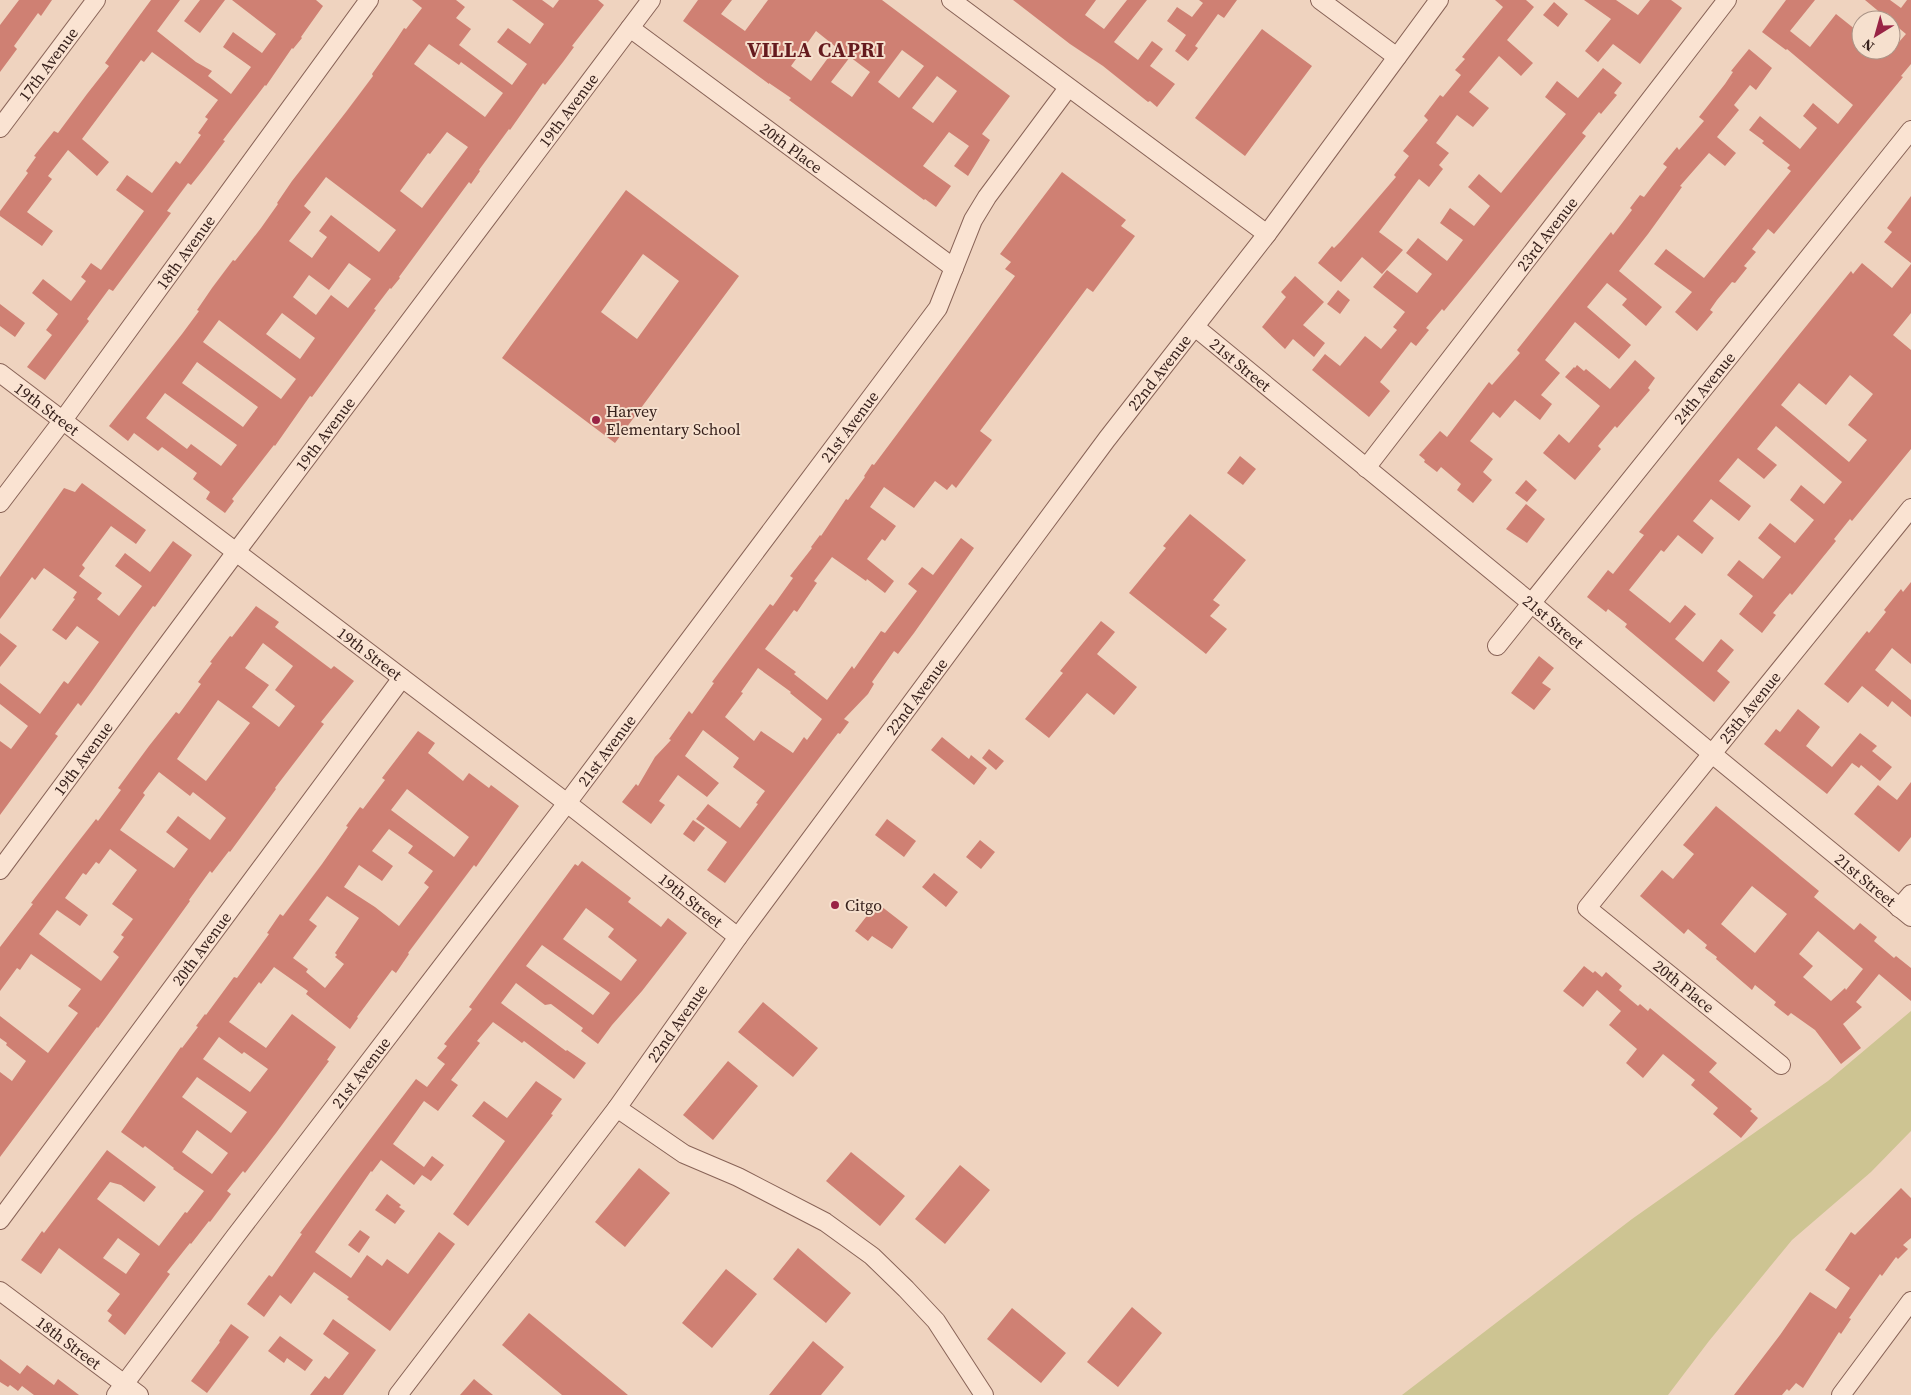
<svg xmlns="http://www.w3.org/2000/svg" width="1911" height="1395" font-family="'Source Serif 4',serif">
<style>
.green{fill:#cdc492}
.building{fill:#cf8073;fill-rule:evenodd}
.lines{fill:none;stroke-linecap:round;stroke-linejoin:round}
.minor-casing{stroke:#886357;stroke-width:20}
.minor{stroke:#fae3d2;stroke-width:18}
.poi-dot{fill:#992445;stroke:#f6e0ce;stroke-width:2}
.labels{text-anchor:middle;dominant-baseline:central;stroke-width:4;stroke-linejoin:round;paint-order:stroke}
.street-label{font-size:16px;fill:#37211c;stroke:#f6e0ce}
.poi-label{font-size:16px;fill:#37211c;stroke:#f6e0ce;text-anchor:start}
.district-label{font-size:21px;font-weight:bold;letter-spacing:1px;fill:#651a1e;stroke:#f6e0ce}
</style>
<rect width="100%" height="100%" fill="#efd3bf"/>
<path class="green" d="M1911,1011V1131L1871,1172L1792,1240L1709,1341L1668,1395H1402L1632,1219L1828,1081Z"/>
<path class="building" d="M19,0H52L41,16L38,13L14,46L17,49L0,72V25Z
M151,0H180L157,31L196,62L212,71L208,76L231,94L251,67L223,47L233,32L262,53L276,34L232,0H316L323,6L301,37L302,38L293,49L292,48L266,86L265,85L223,140L225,141L203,170L191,185L188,183L167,211L171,213L113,291L109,289L87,319L89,321L45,380L27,367L52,335L46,330L58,314L32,293L43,279L71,301L86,281L81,277L91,263L101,270L144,211L116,190L127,175L152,193L176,161L180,164L201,135L198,133L208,119L205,117L218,100L152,52L144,62L141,60L82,139L109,162L97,176L68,150L48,176L52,179L27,212L53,231L42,246L0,216V211L28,173L26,171L36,157L34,156L54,131L58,133L87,94L109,66L105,63L115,49Z
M200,0H225L200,33L184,21Z
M412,0H456L465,7L456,18L471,29L459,45L512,85L527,64L497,42L508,28L530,44L544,24L512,0H542L553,8L559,0H598L604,5L572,46L574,47L563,62L545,85L543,83L510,130L509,129L479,170L480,171L471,184L469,182L399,277L400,278L391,289L390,288L374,309L376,310L312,397L310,396L275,446L274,445L232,499L234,501L225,513L206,499L210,492L193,479L197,473L162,447L158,451L134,433L128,441L109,426L182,334L199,311L197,310L212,288L233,260L235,261L261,228L278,204L277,203L292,181L346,112L373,76L372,74L394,43L404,28L406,29L422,8ZM429,44L459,65L461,62L503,93L485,117L414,64ZM447,132L468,147L422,208L400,191L428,153L430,154ZM326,177L396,230L379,252L331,215L319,231L327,237L312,258L289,241L311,212L304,206ZM349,263L371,279L348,308L331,295L316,315L293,297L309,275L329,290ZM282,313L315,338L300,359L266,334ZM219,320L296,379L281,399L203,342ZM197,362L258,407L243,427L182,383ZM165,393L237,445L221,466L191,444L187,449L146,418Z
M698,0H732L721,14L745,31L768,0H882L1010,96L982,134L990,140L968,176L954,166L969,146L949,132L923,166L951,186L936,207L925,199L924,200L789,100L791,98L769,83V84L683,21ZM816,31L836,47L811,81L791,66ZM902,50L924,66L899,98L878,82ZM850,57L870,72L852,97L831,82ZM937,76L957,91L933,123L912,108Z
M1013,0H1096L1085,15L1104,29L1127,0H1147L1114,42L1138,60L1152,41L1163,49L1150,66L1175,84L1157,107L1150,101L1148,102L1103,66L1070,44Z
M1199,0H1237L1224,18L1218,14L1195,46L1198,48L1188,61L1175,51L1186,35L1167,21L1177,7L1192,17L1203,3Z
M1495,0H1526L1534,7L1507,40L1533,63L1521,76L1499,56L1469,92L1489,108L1473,127L1457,115L1436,143L1449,153L1439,165L1443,169L1429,187L1419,179L1379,232L1403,250L1382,274L1362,257L1341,282L1318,263L1332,246L1334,248L1341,241L1396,177L1394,175L1409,156L1403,151L1428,120L1424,116L1440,95L1443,97L1461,75L1455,70L1465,59L1462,57L1503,7Z
M1584,0H1616L1638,15L1650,0H1671L1682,8L1640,64L1613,44L1598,62L1585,51L1611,19Z
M1786,0H1815L1790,31L1810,47L1836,14L1861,34V50H1892L1906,34L1865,0H1890L1901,8L1907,0H1911V64L1901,76L1903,77L1774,234L1768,229L1752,249L1756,252L1744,266L1747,268L1735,283L1732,282L1717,300L1710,310L1713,312L1697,331L1675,312L1692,292L1654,264L1666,249L1704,278L1791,171L1787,168L1790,165L1762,143L1764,141L1749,130L1760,116L1800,149L1817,128L1803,116L1813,103L1838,124L1853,105L1787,49L1786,50L1762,32Z
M1554,2L1568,14L1558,27L1543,15Z
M1262,29L1312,66L1245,156L1195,118Z
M1749,49L1772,68L1756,90L1750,85L1734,105L1739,110L1717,137L1736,153L1725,166L1709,153L1680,186L1682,187L1648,234L1619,271L1662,307L1646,326L1622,305L1627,299L1607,283L1587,307L1631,345L1619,359L1575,322L1545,360L1560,373L1541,395L1552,404L1540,420L1515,400L1500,418L1493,412L1470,441L1493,459L1483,472L1492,480L1473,503L1457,490L1461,484L1441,467L1437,472L1424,462L1425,460L1419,455L1440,431L1447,437L1489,382L1492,385L1520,353L1517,350L1611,232L1613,235L1632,210L1630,208L1640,195L1644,197L1667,167L1663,164L1677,147L1679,150L1704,121L1699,117L1725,84L1733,72L1731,71Z
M1603,68L1622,83L1614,93L1617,95L1601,114L1599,112L1582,133L1586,136L1472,277L1444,311L1442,309L1426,328L1429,330L1416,346L1411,342L1380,382L1390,391L1369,417L1312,370L1325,354L1340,366L1365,336L1381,349L1397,330L1393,327L1405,312L1373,287L1387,270L1417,293L1432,274L1406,253L1418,238L1447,261L1463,240L1440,223L1450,208L1474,226L1490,206L1468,187L1479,174L1501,193L1566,114L1545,97L1557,81L1578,98Z
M1062,172L1126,220L1121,226L1135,236L1093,292L1087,288L980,431L992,440L956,488L952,484L947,490L935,481L914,508L884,487L870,507L896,526L885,541L882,539L867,559L894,581L885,593L867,579L866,581L832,557L814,581L817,583L797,612L794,610L765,649L796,672L794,674L827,700L852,666L854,669L881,631L885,633L917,591L908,584L922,567L933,575L961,538L974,548L914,633L898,654L894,651L872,682L874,684L868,694L844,719L849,722L840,734L838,733L828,746L725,883L707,870L727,842L696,819L708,804L740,828L758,804L756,803L765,791L733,767L739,758L703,730L685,756L719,783L707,797L678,775L659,801L665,805L651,824L622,802L636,784L638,786L655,757L671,740L669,739L689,711L692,714L714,683L712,682L770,604L773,606L793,578L790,576L812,548L811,547L820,535L821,536L846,499L848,500L865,477L864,476L872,464L874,465L1015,276L1005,269L1011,262L1000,254ZM758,668L791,692L790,693L822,719L807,740L804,737L793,753L761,731L754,741L725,717L743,693L741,692Z
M626,190L739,276L615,443L502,358ZM643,254L679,281L637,339L601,312Z
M1911,196V263L1884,242L1892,232L1887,228Z
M1862,263L1892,288L1911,264V313L1893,335L1911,350V449L1852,521L1850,519L1834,539L1836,541L1792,595L1790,593L1773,613L1776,615L1762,633L1739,614L1753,596L1727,575L1739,560L1763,579L1781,557L1758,538L1770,523L1795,543L1814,520L1790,500L1801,485L1824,504L1842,482L1776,426L1757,449L1777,465L1764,479L1738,458L1719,481L1751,506L1739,521L1711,499L1693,521L1714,538L1702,554L1678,535L1664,552L1661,550L1629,590L1670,623L1685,605L1696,614L1675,639L1703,662L1721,639L1734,650L1717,671L1730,682L1714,702L1625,627L1627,624L1608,609L1606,612L1587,597L1608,570L1613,574L1644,535L1639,532L1851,271L1853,274ZM1850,375L1873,394L1848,425L1867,440L1849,462L1781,405L1799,383L1826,405Z
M1295,276L1324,302L1303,325L1325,343L1314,357L1293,339L1285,349L1262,327L1286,297L1281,292Z
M1338,290L1350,300L1340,314L1327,304Z
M0,304L25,323L15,337L0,326Z
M1635,360L1655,378L1648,388L1650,390L1617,428L1615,426L1598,446L1601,449L1575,480L1543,453L1559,434L1569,443L1600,406L1565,377L1574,367L1575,368L1577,365L1584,371L1586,369L1610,389Z
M1240,456L1256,469L1243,485L1227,473Z
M1526,480L1537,490L1527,502L1515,493Z
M82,483L146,530L136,544L111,526L82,565L85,568L79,576L102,593L97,599L119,616L142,586L115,566L125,553L150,572L173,541L192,555L155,607L153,606L136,629L92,691L81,706L78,703L55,734L58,736L0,815V741L11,749L28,726L0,704V683L40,714L64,681L68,684L99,642L77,626L66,640L52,630L75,599L73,598L77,592L44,568L35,580L32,577L0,619V577L64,488L75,492Z
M1526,504L1545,519L1527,543L1506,529Z
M1190,514L1246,560L1213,600L1220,605L1210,616L1227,629L1206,654L1129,593L1166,548L1163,546Z
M1911,582V664L1892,648L1875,670L1911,700V717L1892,701L1888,707L1862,686L1848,703L1824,684L1867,631L1869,633L1886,612L1884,610L1901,589L1903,592Z
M256,606L279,622L275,627L331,669L334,666L354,681L321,722L324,724L275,788L276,789L252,822L230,852L229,851L212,873L210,871L189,900L190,901L112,1009L98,1028L97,1027L0,1157V1072L12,1081L26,1061L6,1045L7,1043L0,1038V1016L48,1053L78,1013L68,1006L81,989L31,954L20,970L17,968L0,991V947L33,904L31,903L71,851L96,819L98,821L121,790L118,788L149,746L176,712L179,714L201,684L198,682L212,663L210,662L230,636L232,637ZM263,643L293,666L275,690L295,706L279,727L252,707L269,685L245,668ZM218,700L250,723L206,781L177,759ZM159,772L190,796L193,792L226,818L210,840L178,816L166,832L188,849L174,868L120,830L145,795L143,793ZM110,849L137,870L112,904L133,919L121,935L124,937L113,952L119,957L101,981L39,934L57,910L80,926L88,915L65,898L83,873L86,875L96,862L99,864Z
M1101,621L1115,632L1097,654L1137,687L1114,715L1087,693L1049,738L1025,719L1063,673L1060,671Z
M0,633L17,646L0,667Z
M1539,656L1554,668L1542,683L1551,689L1534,710L1511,693Z
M1798,709L1820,727L1806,746L1832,767L1860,733L1877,746L1872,751L1892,767L1880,781L1861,765L1859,768L1852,763L1827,794L1764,744L1776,729L1780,732Z
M418,731L435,743L428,753L463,781L469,773L489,788L491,785L519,806L476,867L474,865L408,953L409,954L396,973L392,970L357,1017L358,1018L350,1029L306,994L308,991L274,967L261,984L259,982L229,1022L266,1048L292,1014L336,1047L327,1060L329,1061L276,1133L245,1173L243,1171L227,1191L231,1194L210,1222L209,1221L191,1244L190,1243L167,1272L170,1274L125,1335L108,1321L112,1315L107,1311L120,1294L59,1248L41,1274L21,1260L42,1231L44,1233L107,1150L156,1187L144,1202L121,1185L110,1182L97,1199L159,1246L185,1212L187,1213L204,1191L173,1169L174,1168L145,1146L143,1148L121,1132L181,1047L182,1048L198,1027L196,1026L205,1014L206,1015L234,977L237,978L269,934L267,933L280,914L283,916L322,864L348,827L346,826L360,807L363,809L385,780L382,778ZM407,789L469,837L454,857L391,810ZM389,829L413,846L408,853L433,871L424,883L429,887L399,926L375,907L344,887L359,865L382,881L393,866L372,851ZM327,896L359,918L335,953L337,955L335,957L344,964L325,988L306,972L308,969L293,958L317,926L309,920ZM219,1037L242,1054L244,1052L268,1069L250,1092L203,1059ZM197,1077L247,1112L231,1133L182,1097ZM197,1130L228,1153L212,1174L182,1152ZM118,1238L140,1254L126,1274L103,1258Z
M942,737L969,759L971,755L987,768L974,785L931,750Z
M989,749L1004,761L996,770L982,758Z
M1911,782V837L1899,852L1854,814L1878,785L1897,800Z
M1716,806L1819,891L1814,897L1854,930L1860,923L1877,937L1874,941L1894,958L1896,956L1911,968V1001L1879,974L1856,1002L1862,1007L1843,1024L1861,1048L1841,1064L1815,1030L1791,1013L1788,1016L1774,1005L1776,1002L1755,985L1752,990L1716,959L1717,957L1705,948L1707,945L1688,929L1684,934L1640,896L1662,870L1673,879L1694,854L1683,845ZM1752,886L1787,914L1755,953L1721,924ZM1818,931L1863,969L1846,990L1845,988L1831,1001L1803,977L1813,966L1799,954Z
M887,819L916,841L904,857L875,835Z
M693,820L705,828L694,842L683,834Z
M980,840L995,852L981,869L966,857Z
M582,861L631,898L628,902L661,927L668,918L687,933L642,991L612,1025L598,1044L581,1031L583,1028L551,1004L545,1005L516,983L501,1003L566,1051L567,1050L586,1063L574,1079L524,1041L522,1043L493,1022L477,1041L480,1043L451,1080L458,1085L438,1111L424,1101L393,1144L424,1167L432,1156L444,1165L431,1181L422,1175L414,1185L381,1160L372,1172L371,1171L315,1252L351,1278L367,1255L382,1266L387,1259L408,1274L439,1232L455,1244L390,1331L347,1299L349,1297L314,1272L291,1304L280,1295L264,1317L247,1304L269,1275L272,1277L302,1234L300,1233L343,1175L416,1079L427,1087L445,1064L437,1058L447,1046L444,1044L472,1009L469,1007L575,864L578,866ZM586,908L614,929L608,937L637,960L621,981L563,939ZM542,945L610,993L593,1015L526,966Z
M934,873L958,892L946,907L922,887Z
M877,903L908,927L892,949L872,936L868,941L855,931Z
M1584,966L1593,973L1595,971L1602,977L1606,972L1622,986L1619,990L1638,1006L1640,1004L1648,1011L1650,1008L1717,1063L1709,1072L1752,1109L1750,1111L1758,1118L1741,1138L1713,1114L1718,1108L1691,1085L1695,1080L1663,1054L1643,1078L1626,1063L1637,1049L1609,1025L1621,1011L1597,990L1583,1007L1563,991Z
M763,1002L818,1048L793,1077L738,1032Z
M728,1061L758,1086L713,1140L683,1115Z
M536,1081L562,1099L551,1114L553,1115L468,1226L453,1214L505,1141L472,1116L484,1101L507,1118Z
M851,1152L905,1196L880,1226L826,1181Z
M960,1165L990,1190L945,1244L915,1219Z
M639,1168L670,1193L625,1247L595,1222Z
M1901,1188L1911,1198V1238L1903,1245L1908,1249L1898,1259L1896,1257L1882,1276L1880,1274L1849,1318L1851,1319L1841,1334L1839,1332L1803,1388L1796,1383L1789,1391L1787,1389L1782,1395H1734L1780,1335L1810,1292L1836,1309L1850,1288L1825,1270L1851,1232L1855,1235Z
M387,1194L401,1205L399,1207L405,1211L395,1224L375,1210Z
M360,1230L370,1237L359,1253L348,1245Z
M798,1248L851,1293L826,1323L773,1279Z
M726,1269L757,1294L712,1348L682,1323Z
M1132,1307L1162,1333L1118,1387L1087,1362Z
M1012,1308L1066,1353L1041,1383L987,1339Z
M529,1313L628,1395H562L502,1345Z
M333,1319L376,1350L343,1395H310L325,1376L329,1379L349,1353L323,1334Z
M231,1324L249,1337L207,1393L191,1381L220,1342L219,1341Z
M280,1336L313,1360L305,1371L287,1358L284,1363L268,1351Z
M813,1341L844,1367L821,1395H769Z
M0,1359L20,1374L27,1365L54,1385L58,1379L79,1395H34L22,1386L18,1391L10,1385L8,1387L0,1382Z
M474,1379L493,1395H460Z"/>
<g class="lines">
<defs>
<g id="minor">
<path d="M951,0L1267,234"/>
<path d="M1320,0L1397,57"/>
<path id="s1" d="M630,28L954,268"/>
<path id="s2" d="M0,128L96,0"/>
<path id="s3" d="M1195,327L1530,602L1711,753L1911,917"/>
<path id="s4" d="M0,373L567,803L738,937"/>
<path id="s5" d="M1366,468L1727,0"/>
<path id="s6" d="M0,503L63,420L369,0"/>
<path id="s7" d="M1497,646L1911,130"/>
<path id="s8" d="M0,870L236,552L651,0"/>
<path d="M1899,908L1911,894"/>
<path id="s9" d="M1781,1065L1587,908L1911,508"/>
<path d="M617,1108L684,1154L738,1177L825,1222L872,1256L906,1289L936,1321L984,1395"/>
<path id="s10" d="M0,1220L402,678"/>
<path id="s11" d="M0,1291L139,1395"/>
<path id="s12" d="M116,1395L234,1238L567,803L938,308L973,220L987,197L1068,88"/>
<path id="s13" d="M398,1395L617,1108L738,937L1107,439L1267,234L1439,0"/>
<path d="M1841,1395L1911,1301"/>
</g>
</defs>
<use href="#minor" class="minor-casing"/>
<use href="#minor" class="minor"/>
</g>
<g class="poi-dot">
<circle cx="596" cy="420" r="5"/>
<circle cx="835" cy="905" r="5"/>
</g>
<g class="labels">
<g class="street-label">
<text stroke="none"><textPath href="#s2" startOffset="80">17th Avenue</textPath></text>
<text stroke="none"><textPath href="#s8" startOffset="949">19th Avenue</textPath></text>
<text stroke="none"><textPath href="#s1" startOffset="201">20th Place</textPath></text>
<text stroke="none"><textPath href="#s5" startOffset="296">23rd Avenue</textPath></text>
<text stroke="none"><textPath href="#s6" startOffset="312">18th Avenue</textPath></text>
<text stroke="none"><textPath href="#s3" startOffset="59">21st Street</textPath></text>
<text stroke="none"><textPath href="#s13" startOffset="1275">22nd Avenue</textPath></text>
<text stroke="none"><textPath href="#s7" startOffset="331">24th Avenue</textPath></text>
<text stroke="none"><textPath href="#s4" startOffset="59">19th Street</textPath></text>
<text stroke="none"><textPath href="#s12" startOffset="1215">21st Avenue</textPath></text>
<text stroke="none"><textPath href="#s8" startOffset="544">19th Avenue</textPath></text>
<text stroke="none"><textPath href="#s3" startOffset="464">21st Street</textPath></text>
<text stroke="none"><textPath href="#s4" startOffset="464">19th Street</textPath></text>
<text stroke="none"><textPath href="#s13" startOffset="870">22nd Avenue</textPath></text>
<text stroke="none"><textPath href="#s9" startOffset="508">25th Avenue</textPath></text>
<text stroke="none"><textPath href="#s12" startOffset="810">21st Avenue</textPath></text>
<text stroke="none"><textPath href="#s8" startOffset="139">19th Avenue</textPath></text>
<text stroke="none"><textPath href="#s3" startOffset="869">21st Street</textPath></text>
<text stroke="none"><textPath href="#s4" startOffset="869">19th Street</textPath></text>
<text stroke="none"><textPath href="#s10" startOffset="338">20th Avenue</textPath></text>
<text transform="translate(1684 986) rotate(39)">20th Place</text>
<text stroke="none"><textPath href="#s13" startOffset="465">22nd Avenue</textPath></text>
<text stroke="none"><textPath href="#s12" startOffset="405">21st Avenue</textPath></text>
<text stroke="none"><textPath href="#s11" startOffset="86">18th Street</textPath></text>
</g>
<g class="poi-label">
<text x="606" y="411">Harvey<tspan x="606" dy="18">Elementary School</tspan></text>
<text x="845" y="905">Citgo</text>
</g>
<g class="district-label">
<text x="816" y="49">VILLA CAPRI</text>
</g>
</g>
<g transform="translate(1876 35) rotate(217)"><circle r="24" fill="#f6e0ce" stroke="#aa9487"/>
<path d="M0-4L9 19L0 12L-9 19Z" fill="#992445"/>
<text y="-8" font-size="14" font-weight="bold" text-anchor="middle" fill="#37211c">N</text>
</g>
</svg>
